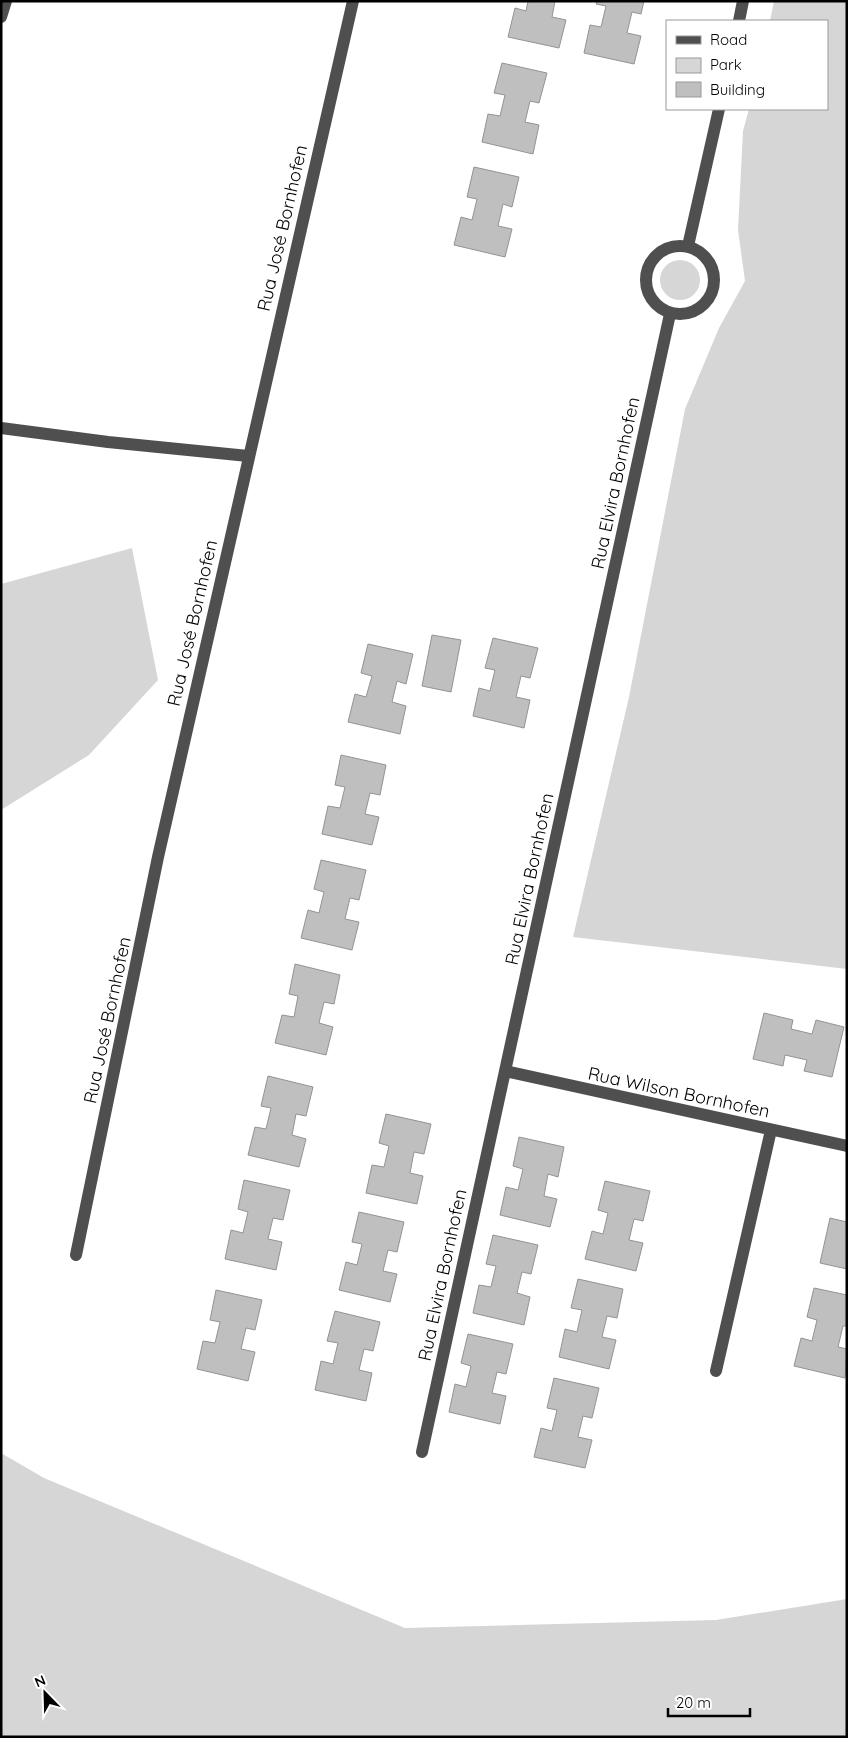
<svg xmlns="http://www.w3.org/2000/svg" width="848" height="1738" font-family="Quicksand,sans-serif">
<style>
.green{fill:#d6d6d6}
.building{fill:#bfbfbf;stroke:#939393}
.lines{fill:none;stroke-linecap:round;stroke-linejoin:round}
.minor{stroke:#4f4f4f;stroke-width:12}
.labels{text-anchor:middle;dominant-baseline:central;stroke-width:4;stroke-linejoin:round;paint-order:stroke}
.street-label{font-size:18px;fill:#000;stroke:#fff}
</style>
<rect width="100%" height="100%" fill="#fff"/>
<path class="green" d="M774,1H847V969L573,937L629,697L685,409L719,328L745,281L738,230L743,131L749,109H827V21H770Z
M660 280a20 20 0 1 1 40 0a20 20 0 1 1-40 0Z
M132,548L158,680L89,755L1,810V584Z
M1,1453L44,1478L405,1628L716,1620L847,1599V1737H1Z"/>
<path class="building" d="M528,1H555L552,17L566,20L559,48L508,37L515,8L526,11Z
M597,1H644L641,14L632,12L627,33L641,36L634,64L584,53L590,25L601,27L606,6L596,4Z
M502,63L547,73L539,103L530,101L525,122L539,125L533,154L482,142L488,114L500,116L505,95L494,93Z
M474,167L519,177L512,207L503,204L498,226L512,229L505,257L454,245L461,217L472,220L477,199L467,197Z
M432,635L461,640L451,692L422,686Z
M493,638L538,648L530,678L521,676L516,697L530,700L524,728L473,716L479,688L490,691L495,670L485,668Z
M368,644L413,654L406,684L397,681L392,702L406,706L400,734L348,722L355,694L366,697L372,676L361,673Z
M341,755L386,765L380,795L370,793L365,814L379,817L372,845L322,834L328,806L340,808L345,787L335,785Z
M321,860L366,870L359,900L350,898L345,919L359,922L352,950L301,938L308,910L319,913L324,892L314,889Z
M295,964L340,975L334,1004L324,1002L319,1023L333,1027L326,1055L275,1043L282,1015L294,1017L298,996L289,994Z
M764,1013L793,1020L791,1029L812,1034L816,1020L844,1027L832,1077L804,1071L807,1060L785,1055L783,1066L753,1059Z
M268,1076L313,1087L306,1116L296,1114L292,1135L306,1139L299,1167L248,1155L255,1127L266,1129L271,1108L261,1106Z
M386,1114L431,1124L424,1154L414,1152L410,1173L423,1176L417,1204L366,1193L372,1165L384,1167L389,1146L379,1143Z
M519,1137L564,1147L558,1177L548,1174L544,1196L557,1199L550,1227L500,1215L506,1187L518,1190L523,1169L513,1166Z
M244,1180L290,1190L283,1220L273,1218L268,1239L282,1242L276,1270L225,1259L231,1230L243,1233L248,1212L238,1209Z
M605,1181L650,1191L643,1221L634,1219L629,1240L643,1243L636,1271L585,1259L592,1231L603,1234L608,1213L598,1210Z
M359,1212L404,1222L397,1252L388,1250L383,1271L397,1274L390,1302L339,1290L346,1262L357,1265L362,1244L352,1242Z
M830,1218L847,1222V1269L820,1263Z
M493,1235L538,1245L531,1274L522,1272L517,1293L530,1297L524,1325L473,1313L479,1285L491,1287L496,1266L486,1264Z
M578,1279L623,1289L617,1318L607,1316L602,1337L616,1340L609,1369L559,1357L565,1329L577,1332L582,1310L571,1308Z
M814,1288L847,1295V1326H843L838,1347L847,1349L845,1378L794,1366L801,1338L812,1341L817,1320L807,1317Z
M216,1290L262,1300L255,1330L246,1328L241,1349L255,1352L248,1381L197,1369L203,1341L215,1343L220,1322L210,1320Z
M335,1311L380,1322L373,1351L364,1349L359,1370L372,1373L366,1401L315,1390L321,1361L333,1364L338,1343L327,1341Z
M468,1334L513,1344L506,1374L497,1372L492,1393L506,1396L500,1424L449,1412L455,1384L466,1387L471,1366L461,1363Z
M554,1378L599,1388L592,1418L583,1416L578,1437L592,1440L585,1468L534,1457L541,1428L552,1431L557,1410L547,1408Z"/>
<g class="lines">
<path class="minor" d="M1,17L6,1
M739,21L743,1
M646 280a34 34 0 1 1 68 0a34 34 0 1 1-68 0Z
M688,246L719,109
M1,428L108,442L248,456
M505,1071L847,1146
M76,1255L158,857L353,1
M716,1371L771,1130
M422,1452L670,314"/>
</g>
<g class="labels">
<g class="street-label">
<text transform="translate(282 228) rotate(-77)">Rua José Bornhofen</text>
<text transform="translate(615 483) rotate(-78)">Rua Elvira Bornhofen</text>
<text transform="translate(192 623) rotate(-77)">Rua José Bornhofen</text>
<text transform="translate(529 879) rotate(-78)">Rua Elvira Bornhofen</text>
<text transform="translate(107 1020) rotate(-78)">Rua José Bornhofen</text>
<text transform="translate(679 1092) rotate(12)">Rua Wilson Bornhofen</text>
<text transform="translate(442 1275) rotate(-78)">Rua Elvira Bornhofen</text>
</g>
</g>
<rect width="848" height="1738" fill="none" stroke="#000000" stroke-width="5"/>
<rect x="666" y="20" width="162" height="90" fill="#ffffff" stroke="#999999"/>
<rect x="676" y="36" width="25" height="8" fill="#4f4f4f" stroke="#999999"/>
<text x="710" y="45" font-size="15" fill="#000000">Road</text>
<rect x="676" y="58" width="25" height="15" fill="#d6d6d6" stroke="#999999"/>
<text x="710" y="70" font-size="15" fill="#000000">Park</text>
<rect x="676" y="82" width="25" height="15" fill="#bfbfbf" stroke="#999999"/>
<text x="710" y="95" font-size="15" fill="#000000">Building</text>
<g transform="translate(45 1693) rotate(337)" stroke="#ffffff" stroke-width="4" paint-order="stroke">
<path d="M0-4L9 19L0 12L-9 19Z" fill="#000000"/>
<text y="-8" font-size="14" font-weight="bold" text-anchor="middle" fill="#000000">N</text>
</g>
<path d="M668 1708v8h82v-8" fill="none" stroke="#000000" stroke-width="2.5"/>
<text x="676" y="1708" font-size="15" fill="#000000" stroke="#ffffff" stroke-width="4" paint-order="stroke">20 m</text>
</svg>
